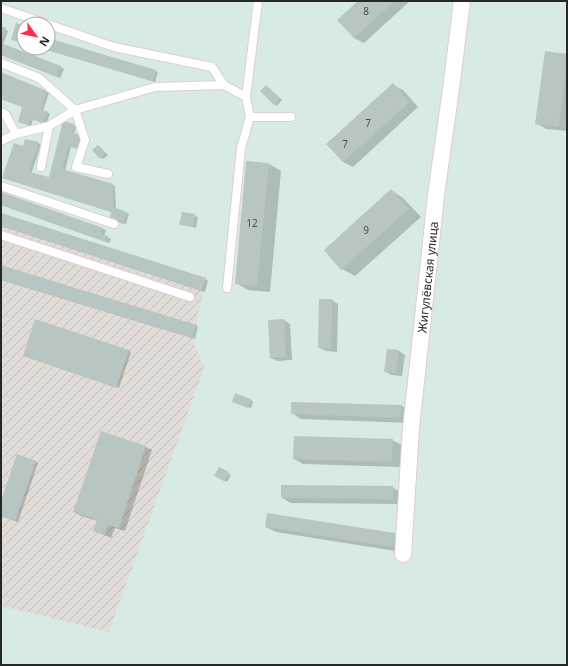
<svg xmlns="http://www.w3.org/2000/svg" width="568" height="666" font-family="'Noto Sans',sans-serif">
<style>
.industrial{fill:url(#industrial-furrows)}
.shadow{fill:#0003}
.building{fill:#b7c6c0}
.lines{fill:none;stroke-linecap:round;stroke-linejoin:round}
.service-casing{stroke:#e2cccf;stroke-width:10}
.minor-casing{stroke:#e2cccf;stroke-width:18}
.service{stroke:#fff;stroke-width:8}
.minor{stroke:#fff;stroke-width:16}
.labels{text-anchor:middle;dominant-baseline:central;stroke-width:3.5;stroke-linejoin:round;paint-order:stroke}
.number-label{font-size:10px;fill:#4b4f4d}
.street-label{font-size:12px;fill:#272727;stroke:#fff}
</style>
<defs>
<pattern id="industrial-furrows" width="10" height="10" patternUnits="userSpaceOnUse"><rect width="10" height="10" fill="#e2dcd8"/><path d="M-1 1l2-2M0 10L10 0M9 11l2-2" fill="none" stroke="#c2bdb9"/></pattern>
</defs>
<rect width="100%" height="100%" fill="#d7ebe4"/>
<path class="industrial" d="M1,213L206,278L196,325L192,338L204,368L109,632L1,606Z"/>
<path class="shadow" d="M360,1H410L364,43L354,38Z
M1,27L8,31L3,45L61,67L64,69L60,78L1,55Z
M48,39L155,71L158,72L155,82L40,48H48Z
M567,55V131L546,129L536,123Z
M1,73L49,93L43,111L50,114L46,124L33,119L31,126L19,122L23,107L1,99Z
M393,85L403,90L418,107L353,167L343,162L328,144Z
M266,86L282,100L277,106L274,104Z
M74,125L76,127L74,134L82,137L80,149L71,147L65,171L115,186L116,209L129,214L126,224L113,220L112,212L6,179L24,147L38,143L41,145L31,174L49,178Z
M98,146L108,155L103,159L101,158Z
M269,164L281,171L270,292L248,290L236,283Z
M391,190L403,198L421,217L355,276L342,269Z
M1,193L103,229L106,230L104,236L111,239L109,243L1,205Z
M183,213L198,217L196,228L181,224Z
M1,214L205,279L208,281L205,292L1,226Z
M1,266L196,325L198,327L195,339L1,280Z
M332,300L338,304L337,352L326,351L320,348Z
M284,320L290,324L292,360L277,361L271,358Z
M388,350L399,351L405,355L402,376L391,375L385,371Z
M128,351L131,352L119,388L24,356Z
M251,400L253,402L251,408L236,403Z
M402,406L411,412V423L301,419L292,413Z
M101,432L146,447L152,450L125,531L115,528L111,538L95,531L98,521L81,516L74,512Z
M392,440L402,445L401,467L303,464L294,459Z
M35,462L38,463L18,522L1,516V505Z
M219,468L231,475L227,482L215,476Z
M392,487L402,493V504L291,503L282,498Z
M268,514L395,534L404,539L402,552L276,532L266,527Z"/>
<path class="building" d="M358,1H395L354,38L337,20Z
M16,23L24,25V43L11,40Z
M1,26L6,28L1,41Z
M48,38L156,70L152,81L41,48H48Z
M1,43L61,66L57,77L1,55Z
M545,51L567,54V66L559,127L535,124Z
M1,72L47,91L41,109L48,112L43,123L30,119L28,125L18,122L22,107L1,99Z
M393,83L410,102L343,162L326,144Z
M266,85L280,98L274,105L260,91Z
M63,121L74,124L72,133L80,134L77,149L69,146L62,169L113,184V207L127,212L123,224L110,219L111,212L2,178L14,143L23,146L25,139L39,142L29,172L49,177Z
M98,145L106,153L100,159L92,150Z
M246,161L269,163L257,286L235,284Z
M391,189L409,209L341,270L324,250Z
M1,192L103,228L101,234L108,236L106,242L1,205Z
M182,212L195,214L193,227L179,225Z
M1,213L206,278L202,291L1,226Z
M1,265L196,325L192,338L1,280Z
M319,299H332L331,349L318,348Z
M35,319L129,350L116,388L23,356Z
M284,319L286,357L270,358L268,320Z
M387,349L399,350L396,373L384,372Z
M235,393L251,399L248,408L232,402Z
M291,402L402,405L401,418L291,414Z
M101,431L146,446L119,528L108,525L105,535L93,531L97,520L73,512Z
M294,436L393,439L392,462L293,459Z
M17,454L36,461L15,521L1,516V501Z
M219,467L229,472L224,481L214,476Z
M281,485L393,486V499L281,498Z
M267,513L395,533L393,547L265,527Z"/>
<g class="lines">
<defs>
<path id="service" d="M258,1L246,97L250,117H291
M1,8L114,47L212,67L224,85
M1,63L39,78L75,110L85,140L76,167L108,174
M1,112L5,114L16,134
M1,141L16,134L49,126L75,110L155,87L224,85L246,97
M41,167L49,126
M1,186L114,224
M1,235L190,297
M227,288L241,148L250,117"/>
<g id="minor">
<path id="s1" d="M403,554L411,428L428,271L436,195L451,89L462,1"/>
</g>
</defs>
<use href="#service" class="service-casing"/>
<use href="#minor" class="minor-casing"/>
<use href="#service" class="service"/>
<use href="#minor" class="minor"/>
</g>
<g class="labels">
<g class="number-label">
<text x="366" y="11">8</text>
<text x="368" y="123">7</text>
<text x="345" y="144">7</text>
<text x="252" y="223">12</text>
<text x="366" y="230">9</text>
</g>
<g class="street-label">
<text stroke="none"><textPath href="#s1" startOffset="278">Жигулёвская улица</textPath></text>
</g>
</g>
<rect width="568" height="666" fill="none" stroke="#272727" stroke-width="4"/>
<g transform="translate(36 36) rotate(123)"><circle r="19" fill="#ffffff" stroke="#a9a9a9"/>
<path d="M0-3L7 15L0 10L-7 15Z" fill="#ff3048"/>
<text y="-6" font-size="11" font-weight="bold" text-anchor="middle" fill="#272727">N</text>
</g>
</svg>
